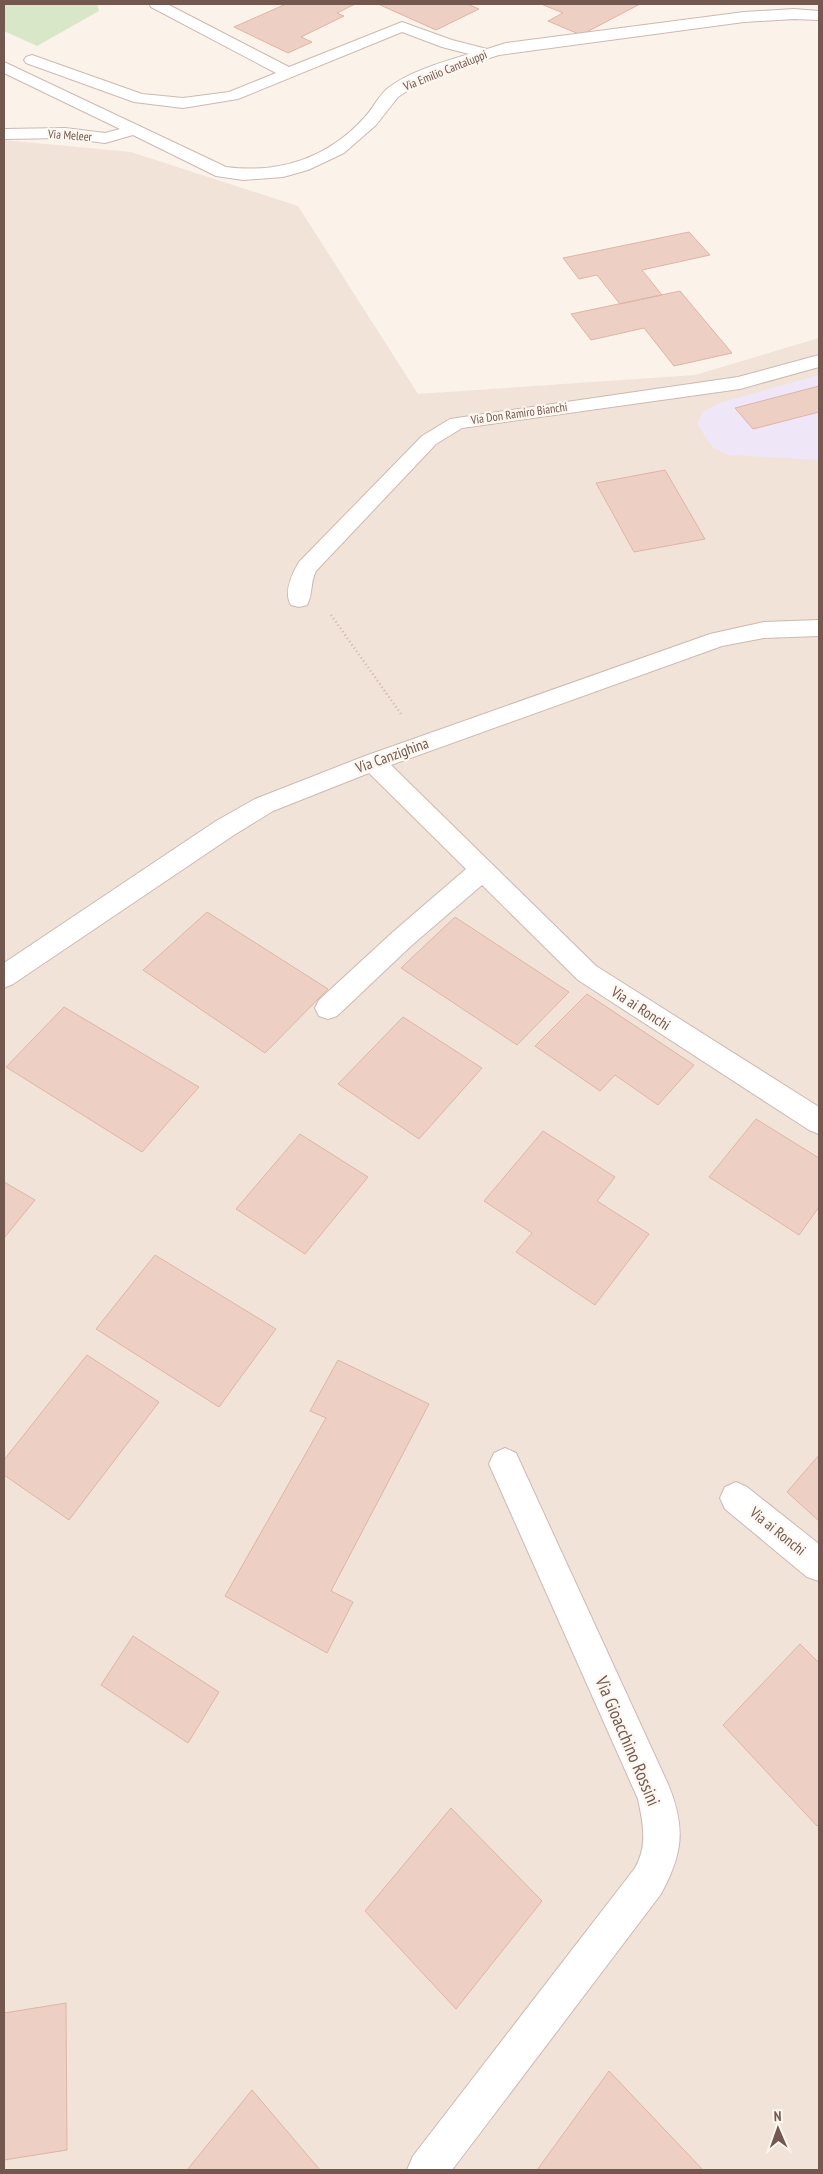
<svg xmlns="http://www.w3.org/2000/svg" width="823" height="2174" font-family="'PT Sans Narrow',sans-serif">
<style>
.residential{fill:#f2e3d9}
.education{fill:#efe6f7}
.green{fill:#d9e7c9}
.building{fill:#edcfc4;stroke:#deb5a6}
.lines{fill:none;stroke-linecap:round;stroke-linejoin:round}
.minor-casing{stroke:#ccb9b1;stroke-width:2}
.path{stroke:#d2b2a7;stroke-width:2.5;stroke-dasharray:1 3;stroke-linecap:butt}
.minor{fill:#fff;fill-rule:evenodd}
.labels{text-anchor:middle;dominant-baseline:central;stroke-width:4.5;stroke-linejoin:round;paint-order:stroke}
.far-street-label{font-size:12px;fill:#735850;stroke:#fdf7f0}
.street-label{font-size:15px;fill:#735850;stroke:#fdf7f0}
.near-street-label{font-size:18px;fill:#735850;stroke:#fdf7f0}
</style>
<rect width="100%" height="100%" fill="#fbf2ea"/>
<path class="residential" d="M4,140L131,152L298,206L418,394L695,375L819,338V2170H4Z"/>
<path class="education" d="M819,375V460L729,455L713,448L697,424L703,412L719,403Z"/>
<path class="green" d="M4,4H97L99,11L37,46L4,31Z"/>
<path class="building" d="M286,4H355L337,13L344,16L301,37L312,42L288,53L234,27Z
M378,4H467L479,9L436,30Z
M541,4H640L581,35L548,21L563,13Z
M689,232L710,255L642,270L662,295L620,304L597,275L579,279L563,258Z
M680,291L732,353L674,366L644,328L591,340L571,314Z
M819,386V412L753,429L735,408Z
M665,470L705,539L634,552L596,483Z
M207,912L328,989L265,1053L143,970Z
M455,917L569,992L517,1045L401,968Z
M587,994L694,1065L658,1105L615,1075L600,1091L535,1046Z
M64,1007L199,1087L142,1152L6,1067Z
M403,1017L482,1068L419,1139L338,1084Z
M756,1119L819,1158V1207L799,1235L709,1177Z
M543,1131L615,1177L597,1201L649,1234L595,1305L516,1252L532,1233L484,1201Z
M300,1134L368,1177L305,1254L236,1209Z
M4,1182L35,1200L4,1238Z
M155,1255L276,1329L219,1407L96,1329Z
M87,1355L159,1402L69,1520L4,1475V1460Z
M338,1360L429,1404L331,1591L353,1602L327,1653L225,1596L326,1418L310,1411Z
M819,1455V1521L787,1492Z
M133,1636L219,1692L188,1743L101,1685Z
M800,1644L819,1663V1824L817,1826L723,1725Z
M451,1808L542,1901L456,2009L365,1911Z
M66,2003L67,2150L4,2160V2013Z
M609,2071L703,2170H537Z
M252,2090L320,2170H187Z"/>
<g class="lines">
<defs>
<path id="minor" d="M149,4H167L289,67L402,22L452,40L487,49L506,43L744,12L794,9L819,11V20L794,19L744,22L499,55L455,69L413,87L398,97L376,125L344,153L308,170L283,177L243,180L216,176L133,135L105,143L65,138L4,139V129L65,128L105,133L120,129L4,73V62L226,167C279,174 328,158 364,118C373,109 378,96 388,88C410,71 443,62 469,54L442,47L402,32L238,99L183,108L134,102L26,63L24,60L26,57L32,55L142,94L183,98L229,92L276,73L151,7Z
M819,355V367L740,389L462,428L436,444L316,571C310,582 313,595 307,605L299,607L291,605C283,592 292,574 299,562L422,436L450,419L738,377Z
M819,620V636L764,638L722,646L391,765L596,966L819,1107V1134L809,1130L578,980L482,885L412,945L337,1016L328,1019L319,1016L315,1008L319,1000L394,931L466,869L369,773L273,811L234,835L13,984L4,988V963L216,821L255,799L365,756L710,634L764,622Z
M505,1448L516,1453L668,1784C686,1828 683,1853 661,1894L452,2170H407L413,2156L635,1868C648,1845 643,1823 638,1799L489,1464L494,1453Z
M736,1482L747,1487L819,1544V1581L807,1577L725,1509L720,1498L725,1487Z"/>
</defs>
<use href="#minor" class="minor-casing"/>
<path class="path" d="M331,615L401,714"/>
<use href="#minor" class="minor"/>
</g>
<g class="labels">
<g class="far-street-label">
<text transform="translate(445 70) rotate(-22)">Via Emilio Cantaluppi</text>
<text transform="translate(70 135) rotate(4)">Via Meleer</text>
<text transform="translate(519 413) rotate(-8)">Via Don Ramiro Bianchi</text>
</g>
<g class="street-label">
<text transform="translate(392 755) rotate(-20)">Via Canzighina</text>
<text transform="translate(641 1008) rotate(33)">Via ai Ronchi</text>
<text transform="translate(778 1531) rotate(39)">Via ai Ronchi</text>
</g>
<g class="near-street-label">
<text transform="translate(628 1741) rotate(67)">Via Gioacchino Rossini</text>
</g>
</g>
<rect width="823" height="2174" fill="none" stroke="#735850" stroke-width="10"/>
<g transform="translate(778 2129) rotate(358)" stroke="#fdf7f0" stroke-width="4" paint-order="stroke">
<path d="M0-4L9 19L0 12L-9 19Z" fill="#735850"/>
<text y="-8" font-size="14" font-weight="bold" text-anchor="middle" fill="#735850">N</text>
</g>
</svg>
